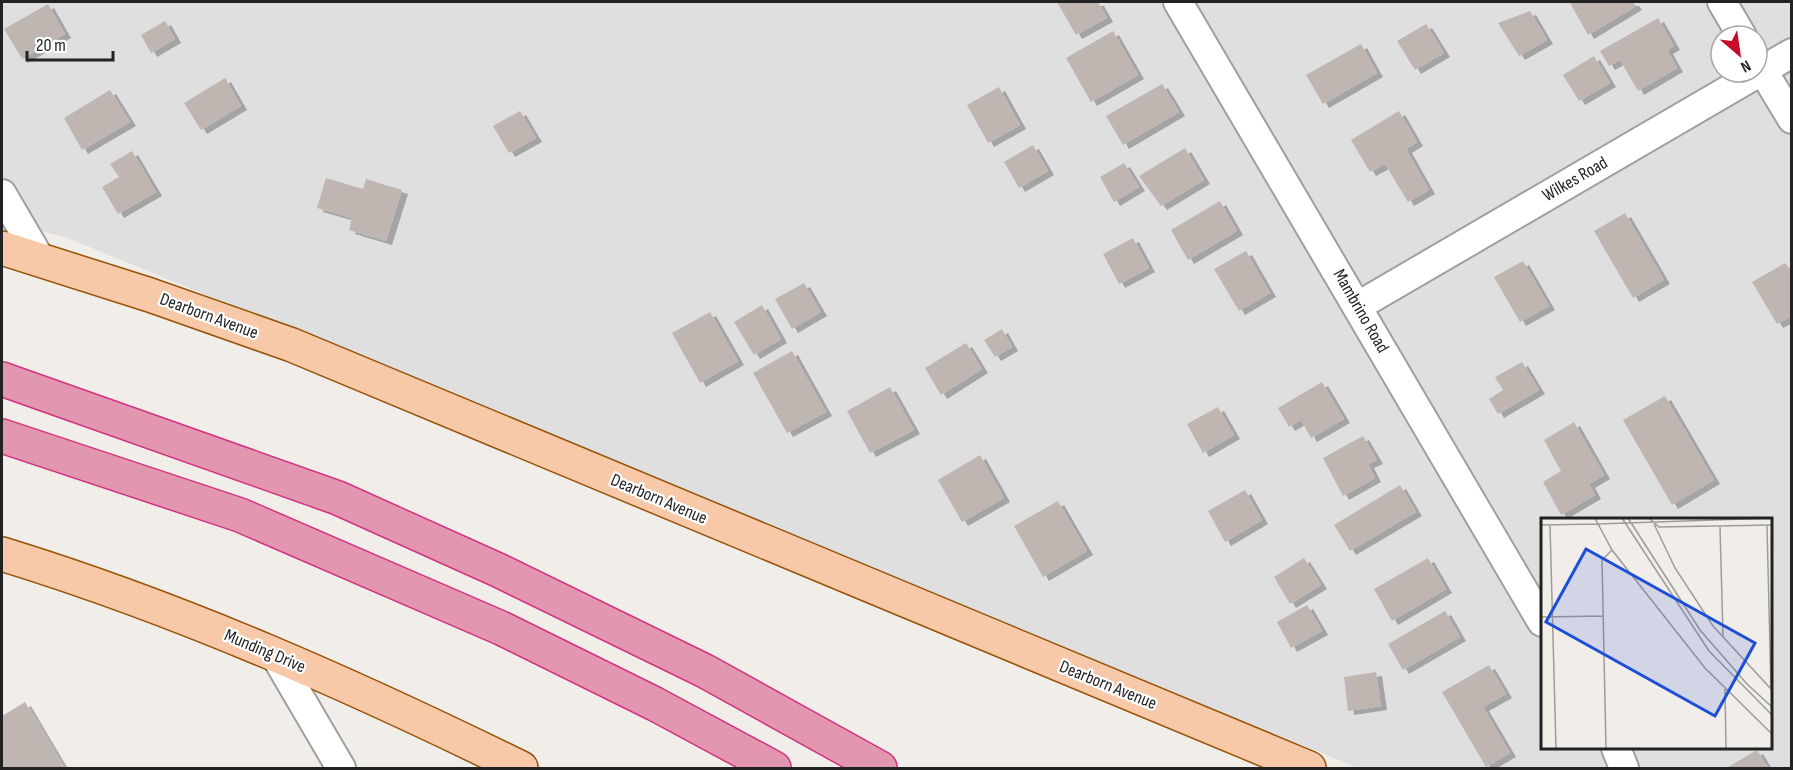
<svg xmlns="http://www.w3.org/2000/svg" width="1793" height="770" font-family="'Sofia Sans Condensed',sans-serif">
<style>
.residential{fill:#e0dfdf;fill-rule:evenodd}
.building{fill:#bfb6b2;filter:url(#shadow)}
.lines{fill:none;stroke-linecap:round;stroke-linejoin:round}
.minor-casing{stroke:#9f9f9f;stroke-width:32}
.primary-casing{stroke:#975208;stroke-width:36}
.motorway-casing{stroke:#d23382;stroke-width:36}
.minor{stroke:#fff;stroke-width:28}
.primary{stroke:#f7c9a8;stroke-width:33}
.motorway{stroke:#e396b0;stroke-width:33}
.labels{text-anchor:middle;dominant-baseline:central;stroke-width:4.5;stroke-linejoin:round;paint-order:stroke}
.street-label{font-size:18px;fill:#222;stroke:#fff}
.inset-road{fill:none;stroke:#9e9c99;stroke-width:1.5}
.view{fill:#1d4ed8;fill-opacity:0.15;stroke:#1d4ed8;stroke-width:3}
.inset-edge{fill:none;stroke:#222;stroke-width:3}
</style>
<defs>
<filter id="shadow"><feDropShadow dx="6" dy="4" stdDeviation="0" flood-color="#0004"/></filter>
</defs>
<rect width="100%" height="100%" fill="#f1ede9"/>
<path class="residential" d="M2,2H1791V768H1358L65,237L2,222ZM1721,36H1757V72H1721ZM1542,520H1770V748H1542Z"/>
<path class="building" d="M1057,2H1098L1107,18L1076,35Z
M1573,2H1633L1636,6L1588,35L1570,3Z
M48,4L65,34L22,59L4,29Z
M1530,11L1547,40L1519,56L1498,23Z
M1658,18L1674,46L1667,50L1677,68L1638,91L1620,60L1609,66L1600,51Z
M165,21L175,39L151,53L141,35Z
M1426,24L1444,53L1415,70L1397,41Z
M1113,31L1138,75L1091,102L1066,58Z
M1361,44L1377,73L1323,104L1306,75Z
M1594,56L1610,83L1579,101L1563,75Z
M225,78L241,106L201,130L184,103Z
M1162,84L1179,112L1123,145L1106,116Z
M999,87L1020,125L988,143L967,105Z
M110,90L130,122L82,150L64,118Z
M520,111L536,138L509,153L493,126Z
M1399,111L1417,142L1406,149L1429,190L1408,202L1385,164L1370,172L1351,140Z
M1033,145L1048,171L1019,188L1004,162Z
M1185,148L1204,180L1161,206L1139,176Z
M132,151L156,192L118,214L102,187L119,177L110,164Z
M1124,163L1139,187L1114,202L1100,177Z
M326,178L363,189L366,179L402,190L386,241L349,230L352,218L317,208Z
M1220,201L1237,231L1188,260L1171,230Z
M1625,213L1664,280L1633,298L1594,231Z
M1133,238L1149,268L1119,284L1103,254Z
M1246,251L1270,293L1239,311L1214,269Z
M1523,261L1549,306L1520,322L1494,277Z
M1785,263L1792,273V316L1777,324L1752,282Z
M804,283L821,312L792,329L775,299Z
M762,305L781,339L754,355L734,322Z
M710,312L738,361L700,383L672,333Z
M1002,329L1012,347L995,357L984,340Z
M966,343L982,369L941,395L925,368Z
M792,351L826,412L787,433L753,373Z
M1522,362L1539,390L1498,414L1489,399L1503,390L1495,377Z
M1322,382L1344,419L1311,438L1301,420L1289,427L1278,408Z
M890,387L914,430L870,453L847,411Z
M1665,396L1714,480L1672,505L1623,420Z
M1218,407L1234,435L1203,453L1187,424Z
M1574,422L1604,475L1589,484L1595,495L1561,515L1543,482L1561,471L1544,440Z
M1363,436L1377,460L1368,464L1375,478L1343,496L1323,458Z
M980,455L1004,498L962,522L938,480Z
M1400,485L1416,512L1350,551L1334,525Z
M1245,490L1262,520L1225,542L1208,511Z
M1058,501L1087,551L1043,577L1014,526Z
M1304,558L1321,585L1290,604L1274,577Z
M1428,558L1446,589L1392,621L1374,589Z
M1307,605L1322,631L1291,648L1277,622Z
M1445,611L1460,637L1403,670L1388,644Z
M1489,665L1506,694L1483,707L1510,753L1486,767L1442,692Z
M1376,672L1381,706L1348,711L1344,677Z
M25,702L64,768H2V716Z
M1757,750L1768,768H1729L1728,767Z"/>
<g class="lines">
<defs>
<path id="minor" d="M1178,2L1542,622
M1722,2L1742,36
M1757,61L1792,119
M2,194L40,259
M1358,306L1792,53
M273,652L341,768
M1616,748L1624,768"/>
<path id="primary" d="M2,248L150,295L292,345L1309,768
M2,554C181,609 352,685 521,768"/>
<path id="motorway" d="M2,379L338,498L498,570L705,671L880,768
M2,436L240,515L501,628L655,704L774,768"/>
</defs>
<use href="#minor" class="minor-casing"/>
<use href="#primary" class="primary-casing"/>
<use href="#motorway" class="motorway-casing"/>
<use href="#minor" class="minor"/>
<use href="#primary" class="primary"/>
<use href="#motorway" class="motorway"/>
</g>
<g class="labels">
<g class="street-label">
<text transform="translate(1575 179) rotate(-30)">Wilkes Road</text>
<text transform="translate(1361 311) rotate(60)">Mambrino Road</text>
<text transform="translate(209 316) rotate(20)">Dearborn Avenue</text>
<text transform="translate(659 499) rotate(23)">Dearborn Avenue</text>
<text transform="translate(265 651) rotate(23)">Munding Drive</text>
<text transform="translate(1108 685) rotate(22)">Dearborn Avenue</text>
</g>
</g>
<g transform="translate(1541 518)">
<rect width="231" height="231" fill="#f1ede9"/>
<path class="inset-road" d="M54,0L57,6L231,0M81,0L168,133L231,197M87,0L159,112L206,166L231,189M108,0L118,9L231,7M113,6L134,50L172,108L231,172M0,7L57,6L71,32L164,150L231,216M9,7L15,231M226,8L230,171M179,9L182,118M0,99L62,98M184,171L185,231M65,231L61,42L71,32"/>
<path class="view" d="M45,31L214,125L174,198L5,104Z"/>
<rect width="231" height="231" class="inset-edge"/>
</g>
<rect width="1793" height="770" fill="none" stroke="#222222" stroke-width="6"/>
<g transform="translate(1739 54) rotate(151)"><circle r="28" fill="#ffffff" stroke="#a7a7a7" stroke-width="1.5"/>
<path d="M0-4.5L10 22L0 15L-10 22Z" fill="#c80b28"/>
<text y="-9" font-size="16" font-weight="bold" text-anchor="middle" fill="#222222">N</text>
</g>
<path d="M27 51v9h86v-9" fill="none" stroke="#222222" stroke-width="3"/>
<text x="36" y="51" font-size="18" fill="#222222" stroke="#ffffff" stroke-width="4.5" paint-order="stroke">20 m</text>
</svg>
